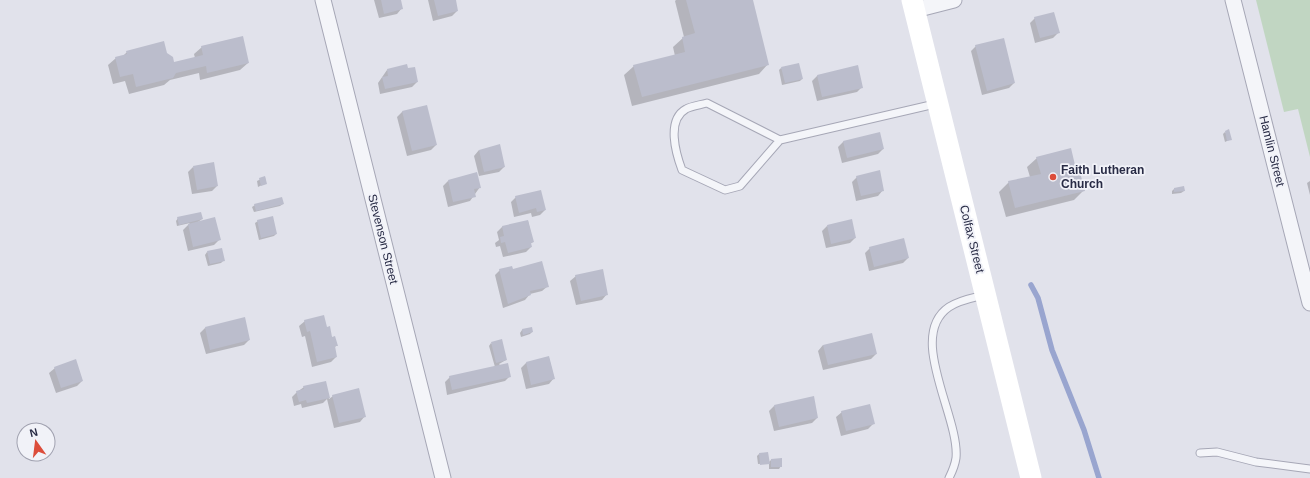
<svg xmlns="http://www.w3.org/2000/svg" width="1310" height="478" font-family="Helvetica,sans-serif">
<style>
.park{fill:#c1d6c2}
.shadow{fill:#0003}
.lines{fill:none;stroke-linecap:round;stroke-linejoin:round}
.stream{stroke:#99a5cf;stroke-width:5.5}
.building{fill:#bbbdcc}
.lane-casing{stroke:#a6a7b6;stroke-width:9}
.street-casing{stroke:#a6a7b6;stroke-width:17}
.lane{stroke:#f4f5f9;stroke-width:7}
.street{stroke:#f4f5f9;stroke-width:15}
.secondary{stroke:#fff;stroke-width:21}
.poi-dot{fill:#dc4d3b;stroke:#f1f2f8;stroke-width:1.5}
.labels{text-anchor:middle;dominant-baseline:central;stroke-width:3.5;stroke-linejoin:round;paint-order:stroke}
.street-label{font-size:12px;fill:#282b45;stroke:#f1f2f8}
.poi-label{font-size:12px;font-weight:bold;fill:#282b45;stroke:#f1f2f8;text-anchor:start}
</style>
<rect width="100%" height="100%" fill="#e1e2eb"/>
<path class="park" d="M1256,0H1310V157L1298,109L1284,112Z"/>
<path class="shadow" d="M374,0H400L402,8L397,14L379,18Z
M428,0H455L457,11L452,16L433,21Z
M676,0H752L768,64L759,74L632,106L624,75L634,66L675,56L673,47L684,37L675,1Z
M1035,18L1058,33L1053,38L1035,43L1030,23Z
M976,46L1014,83L1009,88L982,95L971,51Z
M202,47L248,63L240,70L200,80L199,73L170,80L164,85L129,94L125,81L113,84L108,65L116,58L123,56L127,52L166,54L173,63L195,58L194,54Z
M857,66L862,87L857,92L817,101L812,81L817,76Z
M781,68L802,79L800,81L782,85L779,70Z
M387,70L417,82L412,87L380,94L378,83Z
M426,106L436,145L431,150L407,156L397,117L402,112Z
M1225,132L1231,139L1225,142L1223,134Z
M879,133L883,149L878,154L842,163L838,147L843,142Z
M479,150L504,167L499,172L479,176L474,156Z
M1037,158L1075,166L1083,191L1074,200L1006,217L999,192L1009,182L1030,177L1027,167Z
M193,167L217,186L212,191L192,194L188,172Z
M265,177L266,183L258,187L257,181Z
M857,177L883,190L878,196L856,201L852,182Z
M448,181L480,187L470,201L448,207L443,186Z
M1310,181V195L1307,183Z
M1174,189L1184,191L1181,193L1172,194V191Z
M516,197L545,210L540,215L532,217L531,213L514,217L511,202Z
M283,204L280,206L254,212L252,207L255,205Z
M178,218L202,219L198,222L219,240L214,245L188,251L183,230L190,223L177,226L176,221Z
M258,221L276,234L274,236L259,240L255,223Z
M528,221L533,242L530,244L531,247L526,252L503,257L500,246L496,247L495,243L499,240L497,232L502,227Z
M827,226L855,238L850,243L826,248L822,231Z
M870,248L908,258L903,263L869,271L865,253Z
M207,252L224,260L221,263L208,266L205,255Z
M500,270H512L548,286L542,291L530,294L525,300L503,308L495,275Z
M576,276L607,294L602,300L576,305L570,281Z
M305,321L326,328L337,345L334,348L336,357L331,362L312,367L305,336L302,337L299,326Z
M205,328L249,340L244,345L206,354L200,333Z
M531,328L532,332L530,334L521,337L520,333L522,330Z
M491,343L506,360L499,364L510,376L505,381L447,395L445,382L450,377L495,367L489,346Z
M823,345L876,354L871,359L823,370L818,351Z
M549,358L554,378L549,384L526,389L521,368L526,363Z
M55,368L82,381L77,386L56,393L49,373Z
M325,382L329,399L333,396L365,416L360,422L334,428L327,399L323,403L302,408L301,404L294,406L292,397L297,392L304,387Z
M774,406L817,418L812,423L774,431L769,411Z
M842,412L873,424L868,429L841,436L836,417Z
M759,454L769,462L771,460L781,466L779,469H769V463L758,464L757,456Z"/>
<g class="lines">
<path class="stream" d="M1031,285L1038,298L1052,350L1084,430L1099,478"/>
</g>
<path class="building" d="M381,0H401L403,9L384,14Z
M434,0H456L458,11L438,16Z
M686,0H753L769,65L642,97L633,65L685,52L682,37L695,33Z
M1054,12L1060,33L1040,38L1034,17Z
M243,36L249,63L207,73L206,66L176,73L173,78L136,87L133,74L120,77L115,57L127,54L126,51L164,41L167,53L173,57L174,62L203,55L201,46Z
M1004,38L1015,83L987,91L975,45Z
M799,63L803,79L785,83L781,67Z
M407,64L408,68L415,67L418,82L385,89L382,77L388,76L387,69Z
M858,65L863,88L822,97L817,75Z
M427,105L437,145L412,151L402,111Z
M1229,129L1232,140L1227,141L1225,131Z
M880,132L884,149L847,158L843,141Z
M500,144L505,167L484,172L479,150Z
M1071,148L1075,165H1078L1085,191L1015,208L1008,181L1041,174L1036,157Z
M214,162L218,186L197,190L193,166Z
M880,170L884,191L861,196L856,176Z
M477,172L481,188L474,189L476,197L453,202L448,180Z
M265,176L267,184L261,186L259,178Z
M1184,186L1185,191L1174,192V188Z
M541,190L546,210L537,212L536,208L519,213L515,196Z
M282,197L284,204L256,211L254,204Z
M201,212L203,219L179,225L177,217Z
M273,216L277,234L261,238L257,220Z
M215,217L221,240L193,247L188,224Z
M852,219L856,238L831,244L827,225Z
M528,220L534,242L531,243L532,247L508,253L505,242L501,243L500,237L504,236L502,226Z
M904,238L909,258L874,267L869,247Z
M222,248L225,261L210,264L207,251Z
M542,261L549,287L530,291L531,295L508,304L499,269L512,266L513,269Z
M603,269L608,295L581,301L575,275Z
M324,315L327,327L330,326L332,337L335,336L338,346H335L337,357L317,362L310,331L307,332L304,320Z
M245,317L250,340L210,350L205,327Z
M532,327L533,332L523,335L522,329Z
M872,333L877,354L828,365L823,345Z
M502,339L507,360L496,363L491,342Z
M549,356L555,379L531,385L526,362Z
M76,359L83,381L61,388L54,367Z
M508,363L511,377L452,390L449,376Z
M326,381L330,398L307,403L306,400L299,402L296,391L304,389L303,386Z
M359,388L366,417L339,423L332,395Z
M814,396L818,418L779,427L774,405Z
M870,404L875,424L846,431L841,411Z
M768,452L770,464L760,465L759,453Z
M782,458V467H771V459Z"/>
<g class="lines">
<defs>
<path id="lane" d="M780,140L740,186L725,190L682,170C676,154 666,120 686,109C691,106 700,105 707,103L780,140L935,104
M1200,453L1217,452L1256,462L1310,469
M949,478C952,472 955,465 956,458C960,417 906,336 949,307C959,300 972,298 984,295"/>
<path id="street" d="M323,0L443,478
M1233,0L1310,303
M915,10L954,0"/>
</defs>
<use href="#lane" class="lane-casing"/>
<use href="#street" class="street-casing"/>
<use href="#lane" class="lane"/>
<use href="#street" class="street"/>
<path class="secondary" d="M912,0L1031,478"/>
</g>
<circle class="poi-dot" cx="1053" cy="177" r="4"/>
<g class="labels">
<g class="street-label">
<text transform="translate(1272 151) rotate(76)">Hamlin Street</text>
<text transform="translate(383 239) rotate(76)">Stevenson Street</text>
<text transform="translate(972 239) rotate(76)">Colfax Street</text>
</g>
<g class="poi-label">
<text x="1061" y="170">Faith Lutheran<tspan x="1061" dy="14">Church</tspan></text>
</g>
</g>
<g transform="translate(36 442) rotate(346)"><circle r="19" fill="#f1f2f8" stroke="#a1a2b0"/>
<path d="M0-3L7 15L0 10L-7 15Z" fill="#dc4d3b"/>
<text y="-6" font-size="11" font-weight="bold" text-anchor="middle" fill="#282b45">N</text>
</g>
</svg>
